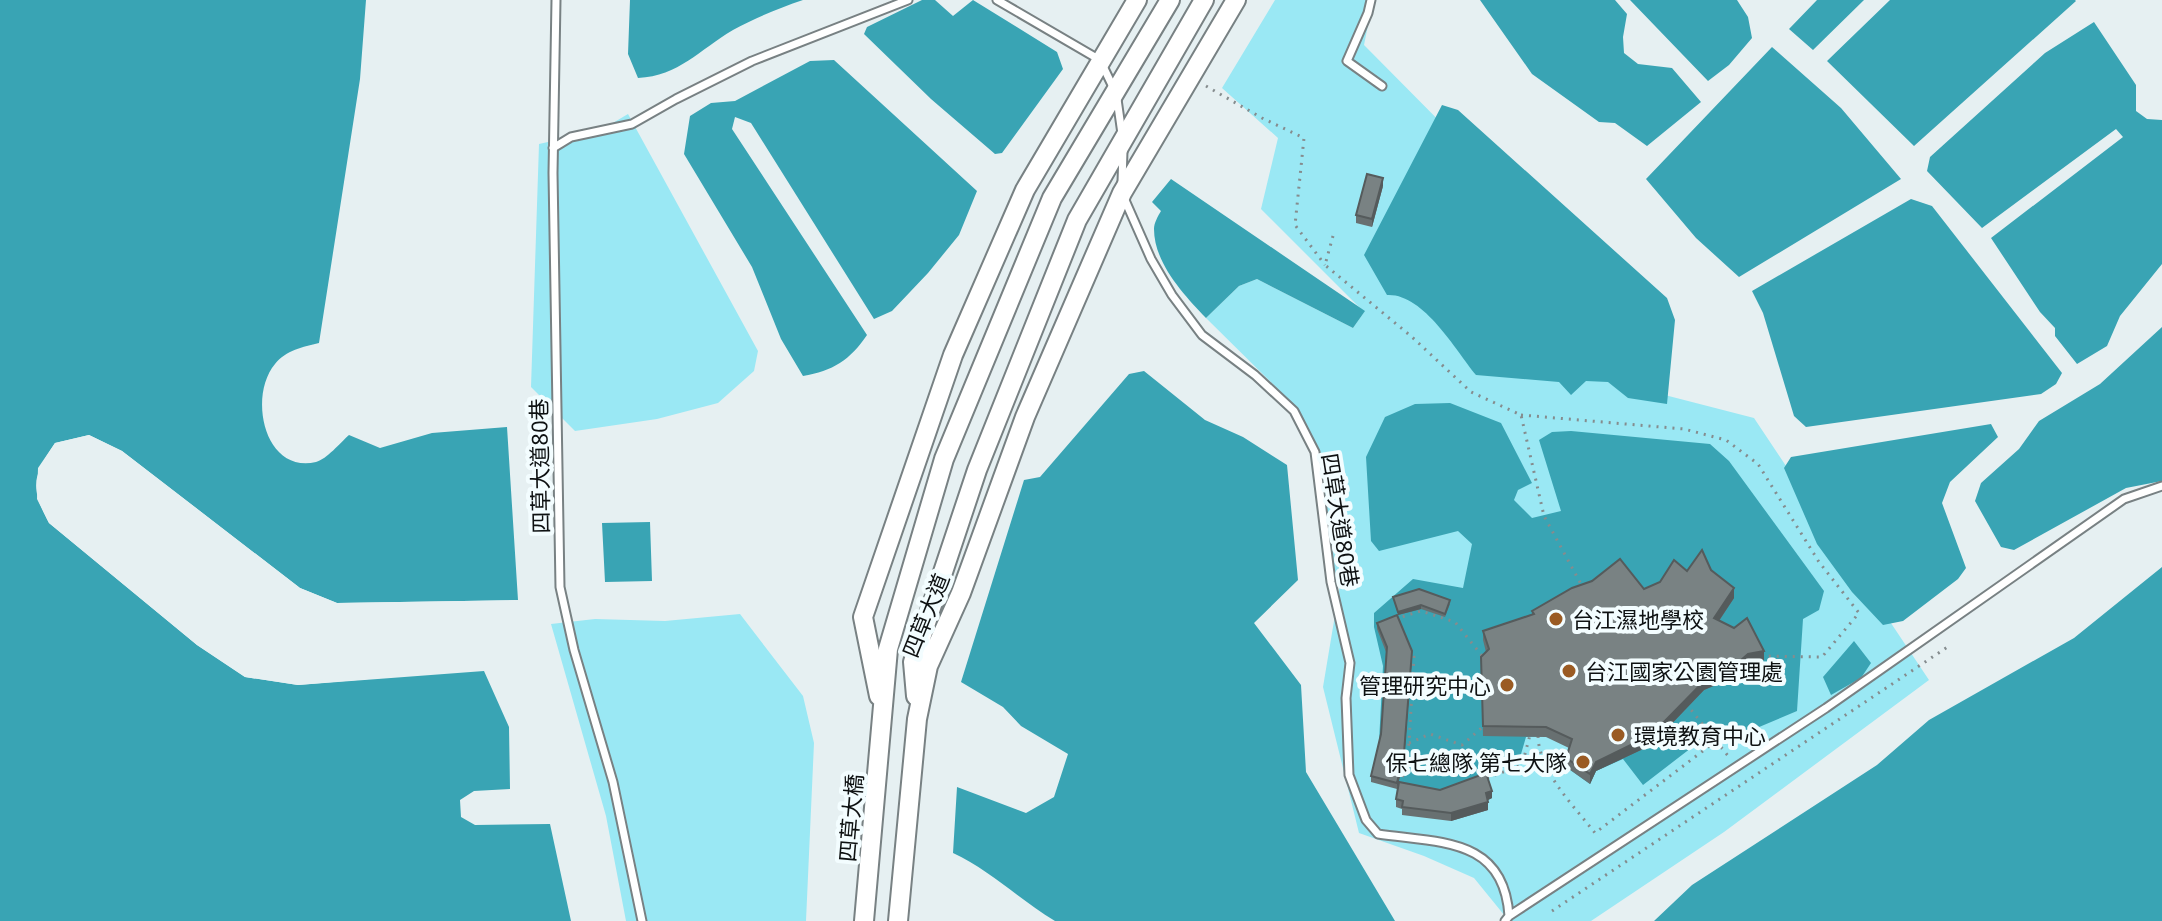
<svg xmlns="http://www.w3.org/2000/svg" width="2162" height="921" font-family="'Noto Sans','Noto Sans TC',sans-serif">
<style>
.green{fill:#9ae8f4}
.water{fill:#39a4b4}
.pier{fill:#e6f0f2}
.lines{fill:none;stroke-linecap:round;stroke-linejoin:round}
.service-casing{stroke:#788183;stroke-width:11}
.tertiary-casing{stroke:#788183;stroke-width:22}
.path{stroke:#858c8e;stroke-width:3;stroke-dasharray:2 6;stroke-linecap:butt}
.service{stroke:#fff;stroke-width:7}
.tertiary{stroke:#fff;stroke-width:18}
.wall{fill:#687071}
.shaded-wall{fill:#555b5c}
.building{fill:#798283;stroke:#555b5c;stroke-width:2}
.poi-dot{fill:#9a5b23;stroke:#f3fdff;stroke-width:3}
.labels{text-anchor:middle;dominant-baseline:central;stroke-width:8;stroke-linejoin:round;paint-order:stroke}
.street-label{font-size:22px;fill:#0e1112;stroke:#f3fdff}
.poi-label{font-size:22px;fill:#0e1112;stroke:#f3fdff;text-anchor:start}
</style>
<rect width="100%" height="100%" fill="#e6f0f2"/>
<path class="green" d="M1275,0H1373L1364,45L1567,250L1657,393L1754,418L1929,680L1724,832L1591,921H1509L1474,878L1424,856L1359,833L1323,687L1342,573L1334,576L1319,449L1297,408L1206,318L1239,286L1257,279L1353,328L1364,312L1261,209L1278,138L1222,88Z
M628,114L758,351L754,371L718,403L657,419L575,431L531,387L539,144L601,130Z
M740,614L803,696L814,743L806,921H626L606,816L551,624L595,619L665,621Z"/>
<path class="water" d="M0,0H366L360,79L319,343C303,347 286,350 275,364C248,396 264,474 316,462C327,459 340,443 349,435L380,448L432,433L507,427L518,600L337,603L300,588L122,451L89,435L55,443C32,477 30,487 49,523L197,645L245,677L298,685L484,671L509,727L510,789L474,791L460,800L461,817L475,825L550,824L571,921H0Z
M630,0H803C779,8 755,18 733,30C699,50 679,76 638,78L628,54Z
M922,0H935L953,16L973,0L1057,52L1063,69L1002,153L995,154L931,99L864,34L867,27Z
M1480,0H1615L1627,14L1623,37L1624,53L1638,64L1672,68L1701,102L1647,146L1615,123L1599,122L1532,74Z
M1630,0H1737L1748,17L1752,38L1729,65L1708,81Z
M1817,0H1864L1813,50L1789,29Z
M1890,0H2075L2076,1L1914,146L1827,61Z
M2094,22L2136,85V111L2147,119L2162,120V264L2120,316L2107,346L2077,364L2055,336V328L2040,312L1991,238L2123,137L2116,129L1982,228L1927,171L1930,157L2045,53Z
M1772,47L1841,108L1901,179L1739,277L1696,238L1646,179Z
M834,60L977,191L959,235L928,273L892,311L874,319L751,123L735,117L732,129L867,335C850,360 833,371 803,376L781,339L752,267L684,154L690,116L711,103L735,101L810,61Z
M1442,105L1458,110L1667,298L1675,320L1667,404L1628,398L1608,382L1586,381L1571,395L1559,382L1476,375C1455,349 1423,293 1387,295L1364,255Z
M1171,179L1365,311L1353,328L1257,279L1239,286L1206,318C1184,295 1154,263 1154,229C1154,223 1158,216 1161,211L1152,202Z
M1911,199L1932,206L2062,373L2056,384L2041,394L1806,427L1794,416L1763,313L1752,291Z
M2162,327V481L2126,488L2014,550L2001,547L1975,501L1981,483L2019,449L2039,421L2100,384Z
M1144,371L1205,420L1243,437L1287,465L1298,580L1254,623L1301,685L1306,772L1395,921H1055C1020,900 990,870 953,853L957,787L1026,813L1054,797L1068,754L1021,726L1003,707L961,682L1024,480L1040,477L1129,374Z
M1450,403L1501,423L1532,483L1518,490L1514,500L1532,518L1561,511L1539,440L1552,432L1571,431L1710,444L1729,461L1824,591L1819,610L1803,619L1797,711L1752,730L1717,728L1643,785L1623,759L1596,771L1590,784L1566,767L1576,735L1526,737L1519,761L1441,792L1398,784L1379,742L1383,666L1374,627V613L1413,579L1463,588L1472,544L1458,531L1379,551L1371,541L1366,457L1385,417L1415,404Z
M1991,424L1998,437L1950,482L1942,503L1966,568L1958,579L1903,621L1883,625L1852,592L1817,544L1784,468L1791,457Z
M650,522L652,581L605,582L602,523Z
M2162,567V921H1654L1692,885L1877,765L1929,720L2074,638Z
M1854,641L1871,663L1861,678L1831,695L1823,677Z"/>
<path class="pier" d="M89,435L122,451L300,588L337,603L518,600L517,604L336,607L298,591L120,454L88,440L57,446L42,469L41,498L52,520L200,642L247,673L298,681L484,667L487,669L298,685L245,677L197,645L49,523L37,499L38,468L55,443Z"/>
<g class="lines">
<defs>
<path id="service" d="M556,0L553,173L560,587L574,650L613,782L642,921
M997,0L1100,60L1113,87
M1371,0L1368,13L1347,61L1382,86
M1117,99L1122,134
M553,148L571,137L632,124L676,99L752,61L908,0
M1122,182L1123,151
M1124,198L1151,259L1172,295L1202,335L1255,375L1294,411L1315,452L1331,582L1350,663L1346,698L1349,775L1366,820L1378,834C1439,843 1504,837 1509,916L1505,921
M1509,916L1826,708L2124,499L2162,486"/>
<path id="tertiary" d="M879,696L863,617L953,355L1025,190L1137,0
M916,696L913,662L977,470L1077,220L1204,0
M864,921L888,649L944,459L1052,198L1170,0
M898,921L917,719L928,666L961,593L1025,417L1122,193L1236,0"/>
</defs>
<use href="#service" class="service-casing"/>
<use href="#tertiary" class="tertiary-casing"/>
<path class="path" d="M1206,86L1262,118L1304,138L1295,225L1325,265
M1333,236L1325,265L1412,337L1471,392L1521,415L1544,516L1582,586
M1521,415L1684,429L1726,440L1758,464L1819,562L1859,613L1822,657L1762,656
M1538,736C1539,772 1574,806 1595,833L1716,741L1688,706
M1716,741L1729,757
M1409,743L1430,734L1462,745L1485,725
M1487,778L1522,765L1530,735
M1401,785L1409,743L1414,657L1398,618L1421,611L1455,622L1483,657
M1552,911L1949,646"/>
<use href="#service" class="service"/>
<use href="#tertiary" class="tertiary"/>
</g>
<path class="wall" d="M1383,186L1372,227L1356,223V215Z
M1687,571L1734,598L1719,621L1764,660L1748,664L1732,678L1704,690L1660,736L1641,750L1596,771L1590,784L1566,767V758L1569,748L1546,737L1483,736L1481,657L1486,652L1483,640V631L1532,615V611L1644,589Z
M1393,597L1450,604L1445,617L1421,609L1398,615Z
M1377,623L1412,657L1404,759L1397,789L1371,782V776L1381,734L1386,652L1377,629Z
M1492,798L1488,800V810L1451,821L1402,815V809L1396,807V799Z"/>
<path class="shaded-wall" d="M1383,178V186L1372,227V219Z
M1734,588V598L1714,628V618Z
M1421,605V609L1398,615V612Z
M1764,651V660L1748,664L1732,678L1704,690L1660,736L1641,750L1596,771L1590,784V774L1596,762L1704,681L1748,654Z
M1412,657L1404,759L1397,789V783Z
M1492,791V798L1486,801V793Z
M1488,802V810L1451,821V813Z"/>
<path class="building" d="M1367,174L1383,178L1372,219L1356,215Z
M1702,550L1711,570L1734,588L1714,618L1734,628L1747,618L1764,651L1748,654L1732,668L1704,681L1660,726L1641,740L1596,762L1590,774L1566,758L1572,739L1546,727L1483,726L1481,657L1489,649L1483,631L1534,614L1532,611L1572,588L1592,581L1620,559L1644,589L1660,582L1674,560L1687,571Z
M1419,589L1450,600L1445,614L1421,605L1398,612L1393,597Z
M1397,615L1412,651L1404,753L1397,783L1371,776L1381,734L1387,647L1377,623Z
M1486,773L1492,791L1486,793L1488,802L1451,813L1402,807L1403,801L1396,799L1399,782L1440,790Z"/>
<g class="poi-dot">
<circle cx="1556" cy="619" r="8"/>
<circle cx="1569" cy="671" r="8"/>
<circle cx="1507" cy="685" r="8"/>
<circle cx="1618" cy="735" r="8"/>
<circle cx="1583" cy="762" r="8"/>
</g>
<g class="labels">
<g class="street-label">
<text transform="translate(539 466) rotate(-91)">四草大道80巷</text>
<text transform="translate(1341 520) rotate(81)">四草大道80巷</text>
<text transform="translate(925 615) rotate(-68)">四草大道</text>
<text transform="translate(850 818) rotate(-85)">四草大橋</text>
</g>
<g class="poi-label">
<text x="1572" y="619">台江濕地學校</text>
<text x="1585" y="671">台江國家公園管理處</text>
<text x="1491" y="685" text-anchor="end">管理研究中心</text>
<text x="1634" y="735">環境教育中心</text>
<text x="1567" y="762" text-anchor="end">保七總隊 第七大隊</text>
</g>
</g>
</svg>
